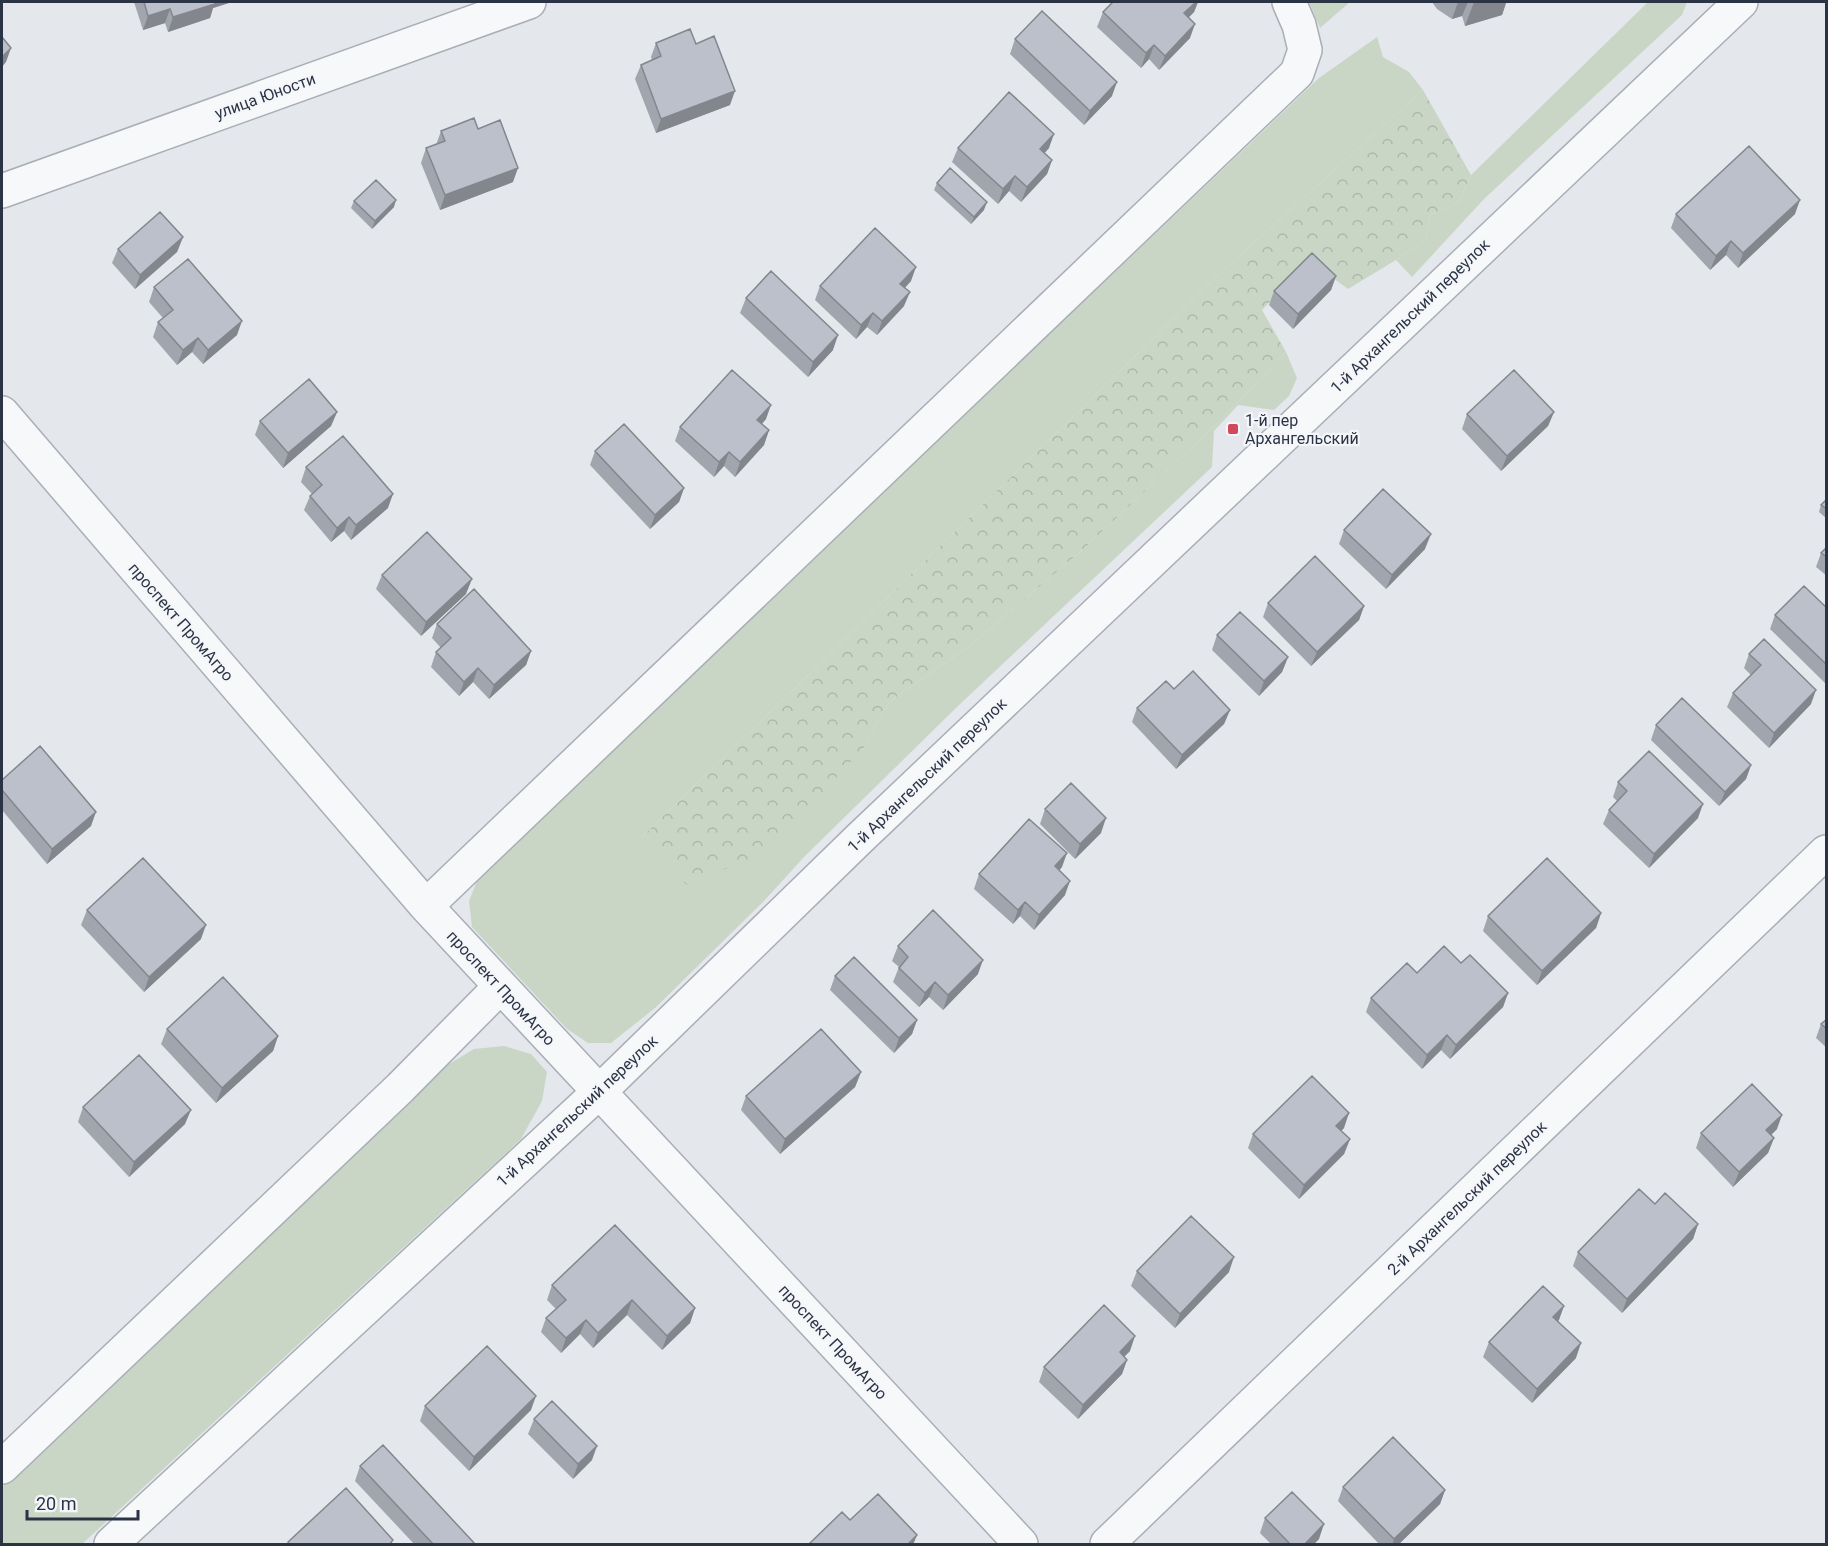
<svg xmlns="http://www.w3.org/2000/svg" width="1828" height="1546" font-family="Roboto,sans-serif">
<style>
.grass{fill:#c9d6c5}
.forest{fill:url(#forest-crowns)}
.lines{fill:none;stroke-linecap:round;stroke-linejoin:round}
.minor-casing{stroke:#a9aeb7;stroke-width:36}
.minor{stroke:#f7f8fa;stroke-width:33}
.wall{fill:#a1a5ae}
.shaded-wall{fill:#83868d}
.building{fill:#bbc0ca;stroke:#83868d;stroke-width:1.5}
.poi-dot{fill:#d1495b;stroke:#f4f6f9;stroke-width:2}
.labels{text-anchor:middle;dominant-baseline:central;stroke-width:4.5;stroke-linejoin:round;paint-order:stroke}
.street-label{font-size:16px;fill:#2b3445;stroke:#f4f6f9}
.poi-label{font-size:16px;fill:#2b3445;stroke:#f4f6f9;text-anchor:start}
</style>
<defs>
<pattern id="forest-crowns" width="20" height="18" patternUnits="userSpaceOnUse" patternTransform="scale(1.5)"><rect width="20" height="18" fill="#c9d6c5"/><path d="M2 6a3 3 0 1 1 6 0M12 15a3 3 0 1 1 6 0" fill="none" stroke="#adb8ab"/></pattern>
</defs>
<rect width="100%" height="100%" fill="#e4e7ec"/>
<path class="grass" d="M1309,2H1350L1320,28Z
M1648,2H1687L1682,15L1484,199L1412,277L1396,260L1425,240L1430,215L1459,202L1471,175Z
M1377,37L1383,57L1409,72L1423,90L1215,278L641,838L863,749L889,702L972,644L1081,551L1221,420L1286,352L1297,378L1289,396L1274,410L1238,405L1214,431L1212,467L958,706L804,857L763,902L655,1008L611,1043H588L567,1029L472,927L469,901L479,876L1319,78Z
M504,1046L531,1054L547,1072L542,1101L521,1139L82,1544H2V1487L444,1067L474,1049Z"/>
<path class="forest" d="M1423,90L1471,175L1459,202L1430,215L1425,240L1396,260L1348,289L1310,261L1262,310L1286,352L1221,420L1081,551L972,644L889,702L863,749L768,851L687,885L641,838L1215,278Z"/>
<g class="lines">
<defs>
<path id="minor" d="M2,191L529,2
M2,413L426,906L1021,1544
M426,906L1297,73L1305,50L1299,25L1289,2
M2,1467L400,1088L500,987
M111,1544L600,1091L860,838L1741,2
M1107,1544L1826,852"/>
</defs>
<use href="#minor" class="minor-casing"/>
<use href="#minor" class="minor"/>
</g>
<path class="wall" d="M134,2H232L213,8L210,18L168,32L165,23L143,30Z
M1113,2H1198L1194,12L1189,17L1190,38L1159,70L1149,59L1141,68L1097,27L1103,12Z
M1432,2H1513L1506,3L1502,15L1465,26L1462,16L1452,19L1437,9Z
M1015,39L1112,96L1084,125L1010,54Z
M656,43L696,44L730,105L656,133L635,79L641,65L652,60L651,57Z
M478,129L513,182L440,210L421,163L426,148L436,145L441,131Z
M958,148H1049L1044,153L1052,160L1047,174L1021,202L1009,191L998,204L952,162Z
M937,183L984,210L971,224L934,190Z
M354,201L394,207L372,229L351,208Z
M1676,214H1795L1738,268L1726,255L1710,270L1671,228Z
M183,237L177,252L135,289L112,263L118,249Z
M1336,276L1331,290L1293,329L1269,305L1274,291Z
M911,281L905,288L904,306L877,335L867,327L856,339L815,300L820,286Z
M154,287L237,335L203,364L192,352L177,365L153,337L158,322L163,318L149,302Z
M746,298L833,350L808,377L740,313Z
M337,412L331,426L283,468L255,435L260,421Z
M1554,412L1548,426L1501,471L1462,429L1467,414Z
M766,419L762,424L769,430L764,445L735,477L724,466L714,477L675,441L680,427Z
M595,451L684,488L679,502L650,529L590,465Z
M306,467L388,508L351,540L344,531L331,542L304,510L310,496L312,494L301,482Z
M1827,499V519L1819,512L1821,505Z
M1344,530L1425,549L1386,589L1339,544Z
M1827,547V576L1816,567L1821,553Z
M382,575L466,594L421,636L376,589Z
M1268,603L1364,606L1359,620L1311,666L1263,617Z
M1827,608V685L1770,629L1775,615Z
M437,624L531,651L526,665L489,699L473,682L459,696L431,667L436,652L441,648L432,638Z
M1217,635L1288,657L1282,672L1259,696L1212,650Z
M1749,654L1811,704L1769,748L1727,707L1733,693L1751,675L1744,668Z
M1174,689L1230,710L1224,724L1176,769L1132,722L1137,708Z
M1656,725L1751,765L1746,779L1719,806L1651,740Z
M2,780L91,826L47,864L2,810Z
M1618,782L1698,818L1649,868L1603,824L1609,810L1617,801L1613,797Z
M1045,809L1101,833L1075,859L1040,824Z
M1062,867L1059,870L1065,895L1034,930L1020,916L1013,924L974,889L979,874Z
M87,910L201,939L144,992L81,925Z
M1601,913L1596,928L1537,985L1483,931L1488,916Z
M898,946L978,974L943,1010L929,997L919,1007L893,982L899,967L892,961Z
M1461,963L1508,993L1503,1007L1450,1059L1441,1050L1422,1069L1366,1012L1371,998L1417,973Z
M835,976L917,1020L912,1034L894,1053L830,990Z
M1827,1019V1048L1816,1038L1821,1024Z
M167,1029L278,1036L273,1051L216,1103L161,1044Z
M861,1072L855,1087L780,1154L741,1110L746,1096Z
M83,1107L185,1124L129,1177L78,1122Z
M1344,1128L1341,1131L1350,1139L1344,1154L1299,1199L1248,1148L1253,1134Z
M1777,1129L1771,1135L1774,1138L1768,1153L1733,1187L1696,1148L1701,1133Z
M1655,1204L1698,1224L1693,1239L1622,1313L1573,1266L1578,1252Z
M1137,1271L1229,1272L1175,1328L1131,1286Z
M552,1285L695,1308L690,1323L662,1350L627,1315L593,1348L580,1334L561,1353L541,1332L546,1318L556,1309L547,1300Z
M1559,1320L1558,1321L1576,1358L1532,1403L1483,1357L1489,1342Z
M1130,1351L1124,1356L1127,1360L1122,1374L1078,1419L1039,1382L1044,1367Z
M425,1406L531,1410L469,1471L420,1421Z
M534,1419L592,1460L573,1479L528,1434Z
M360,1466L476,1545H415L355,1481Z
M1343,1487L1445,1490L1440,1504L1398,1545H1380L1338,1501Z
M1265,1518L1319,1539L1313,1545H1272L1260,1533Z"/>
<path class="shaded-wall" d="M210,2H232L213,8L210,18L168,32L173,17Z
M1196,2H1198L1194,12L1179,27L1184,13Z
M1458,2H1468L1462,16L1452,19Z
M1474,2H1513L1506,3L1502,15L1465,26Z
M170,9L165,23L143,30L148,16Z
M1195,24L1190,38L1159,70L1165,56Z
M1154,45L1149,59L1141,68L1146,53Z
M11,48L6,62L2,67V57Z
M1117,82L1112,96L1084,125L1090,111Z
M735,91L730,105L656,133L661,119Z
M1054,134L1049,148L1035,164L1040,149Z
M1052,160L1047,174L1021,202L1027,187Z
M518,168L513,182L440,210L445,195Z
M1015,176L1009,191L998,204L1003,189Z
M396,200L394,207L372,229L375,221Z
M1800,200L1795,214L1738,268L1743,253Z
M987,202L984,210L971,224L974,217Z
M183,237L177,252L135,289L140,275Z
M1731,241L1726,255L1710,270L1716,256Z
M916,267L911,281L895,298L900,284Z
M1336,276L1331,290L1293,329L1298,314Z
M910,292L904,306L877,335L882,321Z
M873,313L867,327L856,339L861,325Z
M242,321L237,335L203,364L208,350Z
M838,335L833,350L808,377L813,362Z
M198,338L192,352L177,365L183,350Z
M771,405L766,419L752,435L757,420Z
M337,412L331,426L283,468L288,453Z
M1554,412L1548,426L1501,471L1507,456Z
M769,430L764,445L735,477L740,462Z
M729,452L724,466L714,477L719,462Z
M684,488L679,502L650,529L655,515Z
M393,494L388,508L351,540L356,525Z
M349,517L344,531L331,542L337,528Z
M1431,534L1425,549L1386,589L1392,575Z
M472,579L466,594L421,636L426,622Z
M1364,606L1359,620L1311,666L1317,652Z
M531,651L526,665L489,699L494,685Z
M1288,657L1282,672L1259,696L1264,681Z
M478,668L473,682L459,696L464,682Z
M1816,690L1811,704L1769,748L1774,733Z
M1230,710L1224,724L1176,769L1182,755Z
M1751,765L1746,779L1719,806L1725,792Z
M1703,804L1698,818L1649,868L1654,854Z
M96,812L91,826L47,864L52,849Z
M1106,818L1101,833L1075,859L1080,844Z
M1067,853L1062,867L1050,881L1055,866Z
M1070,881L1065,895L1034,930L1039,915Z
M1025,902L1020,916L1013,924L1018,910Z
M1601,913L1596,928L1537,985L1542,971Z
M206,925L201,939L144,992L149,977Z
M983,960L978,974L943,1010L948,995Z
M935,982L929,997L919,1007L925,993Z
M1508,993L1503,1007L1450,1059L1456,1045Z
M917,1020L912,1034L894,1053L899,1038Z
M1447,1035L1441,1050L1422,1069L1427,1055Z
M278,1036L273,1051L216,1103L222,1088Z
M861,1072L855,1087L780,1154L785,1139Z
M191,1110L185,1124L129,1177L134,1162Z
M1349,1113L1344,1128L1331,1141L1336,1126Z
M1782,1115L1777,1129L1761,1145L1766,1130Z
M1774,1138L1768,1153L1733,1187L1739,1172Z
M1350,1139L1344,1154L1299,1199L1304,1185Z
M1698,1224L1693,1239L1622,1313L1627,1299Z
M1234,1257L1229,1272L1175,1328L1180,1314Z
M632,1300L627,1315L593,1348L598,1333Z
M1564,1306L1559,1320L1548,1332L1553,1317Z
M695,1308L690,1323L662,1350L667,1336Z
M586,1320L580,1334L561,1353L566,1338Z
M1135,1336L1130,1351L1115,1366L1120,1352Z
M1581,1343L1576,1358L1532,1403L1537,1389Z
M1127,1360L1122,1374L1078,1419L1083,1405Z
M536,1396L531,1410L469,1471L474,1457Z
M597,1446L592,1460L573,1479L578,1464Z
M1445,1490L1440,1504L1398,1545H1392L1394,1539Z
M1324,1524L1319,1539L1313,1545H1304Z
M917,1535L913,1545H907Z"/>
<path class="building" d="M144,2H214L215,4L173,17L170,9L148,16Z
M1113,2H1196L1184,13L1195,24L1165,56L1154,45L1146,53L1103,12Z
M1042,11L1117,82L1090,111L1015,39Z
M690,29L696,44L714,36L735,91L661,119L641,65L661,56L656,43Z
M2,37L11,48L2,57Z
M1009,92L1054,134L1040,149L1052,160L1027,187L1015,176L1003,189L958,148Z
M474,118L478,129L500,120L518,168L445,195L426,148L445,141L441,131Z
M1749,146L1800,200L1743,253L1731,241L1716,256L1676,214Z
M950,168L987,202L974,217L937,183Z
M376,180L396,200L375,221L354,201Z
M160,212L183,237L140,275L118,249Z
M875,228L916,267L900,284L910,292L882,321L873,313L861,325L820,286Z
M1312,253L1336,276L1298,314L1274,291Z
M188,259L242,321L208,350L198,338L183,350L158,322L173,310L154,287Z
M771,271L838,335L813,362L746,298Z
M732,370L771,405L757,420L769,430L740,462L729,452L719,462L680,427Z
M1514,370L1554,412L1507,456L1467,414Z
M309,379L337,412L288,453L260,421Z
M624,424L684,488L655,515L595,451Z
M343,436L393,494L356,525L349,517L337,528L310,496L322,485L306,467Z
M1383,489L1431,534L1392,575L1344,530Z
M1827,499V509L1821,505Z
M427,532L472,579L426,622L382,575Z
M1827,547V557L1821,553Z
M1315,556L1364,606L1317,652L1268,603Z
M1804,586L1827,608V665L1775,615Z
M474,589L531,651L494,685L478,668L464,682L436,652L451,638L437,624Z
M1240,612L1288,657L1264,681L1217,635Z
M1764,639L1816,690L1774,733L1733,693L1761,665L1749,654Z
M1193,671L1230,710L1182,755L1137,708L1166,681L1174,689Z
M1682,698L1751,765L1725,792L1656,725Z
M40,746L96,812L52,849L2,790V780Z
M1649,751L1703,804L1654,854L1609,810L1627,791L1618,782Z
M1071,783L1106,818L1080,844L1045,809Z
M1029,819L1067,853L1055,866L1070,881L1039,915L1025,902L1018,910L979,874Z
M143,858L206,925L149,977L87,910Z
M1547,858L1601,913L1542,971L1488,916Z
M933,910L983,960L948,995L935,982L925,993L899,968L908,957L898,946Z
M1444,946L1461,963L1470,955L1508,993L1456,1045L1447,1035L1427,1055L1371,998L1407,963L1417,973Z
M854,957L917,1020L899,1038L835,976Z
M223,977L278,1036L222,1088L167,1029Z
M1827,1019V1029L1821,1024Z
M821,1029L861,1072L785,1139L746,1096Z
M139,1055L191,1110L134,1162L83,1107Z
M1312,1076L1349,1113L1336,1126L1350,1139L1304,1185L1253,1134Z
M1752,1084L1782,1115L1766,1130L1774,1138L1739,1172L1701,1133Z
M1639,1189L1655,1204L1665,1193L1698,1224L1627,1299L1578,1252Z
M1191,1216L1234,1257L1180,1314L1137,1271Z
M615,1225L695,1308L667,1336L632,1300L598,1333L586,1320L566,1338L546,1318L566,1300L552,1285Z
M1543,1286L1564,1306L1553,1317L1581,1343L1537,1389L1489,1342Z
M1104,1305L1135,1336L1120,1352L1127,1360L1083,1405L1044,1367Z
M487,1346L536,1396L474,1457L425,1406Z
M552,1401L597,1446L578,1464L534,1419Z
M1393,1437L1445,1490L1394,1539L1343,1487Z
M383,1445L476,1545H434L360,1466Z
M346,1488L393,1540L389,1545H290L288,1542Z
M1292,1492L1324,1524L1304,1545H1291L1265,1518Z
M878,1494L917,1535L907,1545H808L842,1512L850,1520Z"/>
<rect class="poi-dot" x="1227" y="423" width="12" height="12" rx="3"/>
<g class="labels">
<g class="street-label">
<text transform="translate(265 96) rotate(-20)">улица Юности</text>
<text transform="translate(1410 316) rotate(-44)">1-й Архангельский переулок</text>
<text transform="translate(181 622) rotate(49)">проспект ПромАгро</text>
<text transform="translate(927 775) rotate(-44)">1-й Архангельский переулок</text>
<text transform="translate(501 988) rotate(47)">проспект ПромАгро</text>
<text transform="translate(577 1111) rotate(-43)">1-й Архангельский переулок</text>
<text transform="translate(1467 1198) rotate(-44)">2-й Архангельский переулок</text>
<text transform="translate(833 1342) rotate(47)">проспект ПромАгро</text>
</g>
<g class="poi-label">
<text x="1245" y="420">1-й пер<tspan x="1245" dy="18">Архангельский</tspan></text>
</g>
</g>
<rect width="1828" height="1546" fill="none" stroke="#2b3445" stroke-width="6"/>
<path d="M27 1510v9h111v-9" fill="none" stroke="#2b3445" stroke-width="3"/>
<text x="36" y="1510" font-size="18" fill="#2b3445" stroke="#f4f6f9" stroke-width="4.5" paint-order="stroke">20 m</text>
</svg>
